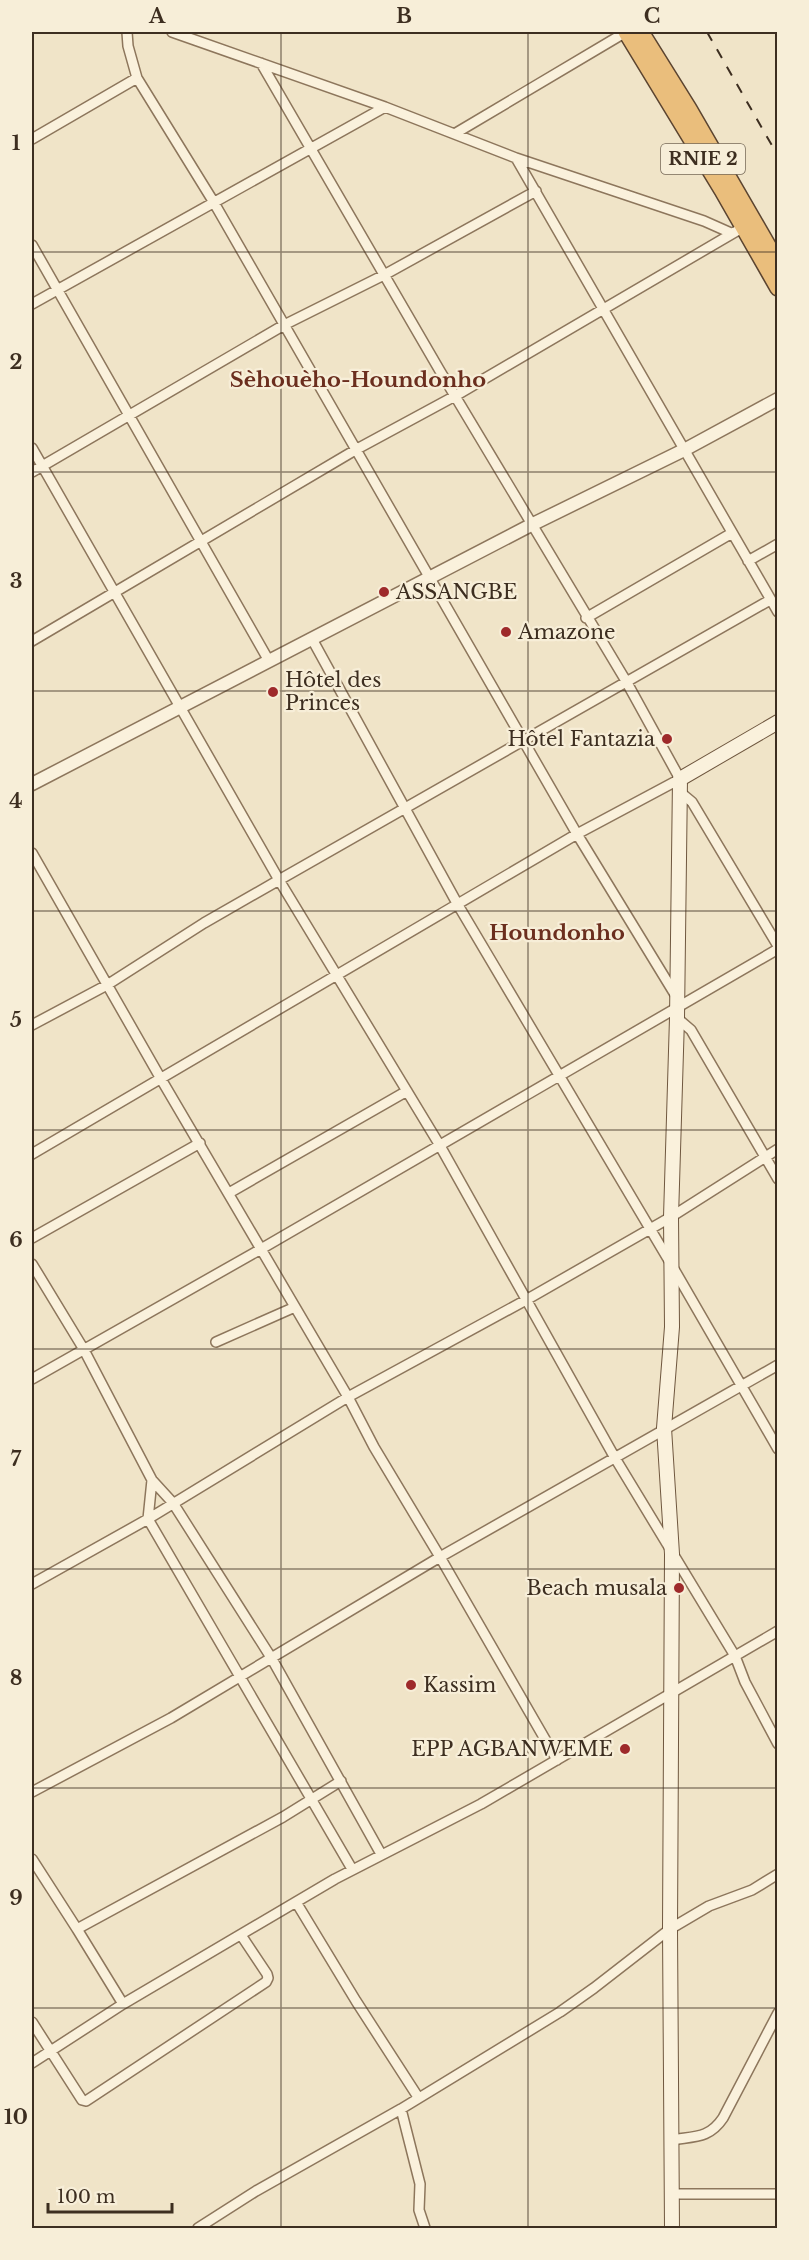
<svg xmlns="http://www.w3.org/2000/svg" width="809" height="2260" font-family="'Libre Baskerville',serif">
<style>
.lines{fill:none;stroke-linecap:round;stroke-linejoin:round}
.minor-casing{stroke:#8d765c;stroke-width:12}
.tertiary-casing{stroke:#8d765c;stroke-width:15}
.secondary-casing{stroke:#6f573f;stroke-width:16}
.trunk-casing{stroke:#5b4430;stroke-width:18}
.minor{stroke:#faf1dc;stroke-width:9}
.tertiary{stroke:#faf1dc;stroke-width:12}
.secondary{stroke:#faf1dc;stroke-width:14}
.trunk{stroke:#eabe7c;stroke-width:15}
.rail{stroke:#3d2e20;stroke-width:2;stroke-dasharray:10 10;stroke-linecap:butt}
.grid{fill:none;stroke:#3d2e20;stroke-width:1.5;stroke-opacity:0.55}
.poi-dot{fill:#9e2a2b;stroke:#f7eed8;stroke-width:2}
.labels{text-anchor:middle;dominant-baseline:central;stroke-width:4.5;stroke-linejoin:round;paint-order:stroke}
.shield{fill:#f7eed8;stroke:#756857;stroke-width:1.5}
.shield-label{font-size:18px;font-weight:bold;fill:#3d2e20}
.poi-label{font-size:20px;fill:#3d2e20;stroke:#f7eed8;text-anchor:start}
.neighbourhood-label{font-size:21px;font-weight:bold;fill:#6b2e1e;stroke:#f7eed8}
.neatline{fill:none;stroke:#3d2e20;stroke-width:2}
.grid-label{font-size:20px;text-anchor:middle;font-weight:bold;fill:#3d2e20}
</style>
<rect width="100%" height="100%" fill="#f0e4c8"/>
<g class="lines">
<defs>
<path id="minor" d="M127,32L128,46L137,78L213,201L577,834L676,996
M172,32L385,107L516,158L704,221L731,233
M456,133L626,32
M32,139L137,78
M516,158L778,612
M32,245L269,661
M32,304L385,107
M32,448L279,880L439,1144L615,1458L735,1656L745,1682L778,1744
M32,472L284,325L384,275L536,191
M748,561L778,544
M586,618L732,533
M312,639L458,905L671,1264L778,1449
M32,641L357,449L455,396L747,225
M680,792L692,802L778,946
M32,853L161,1079L348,1397L374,1447L440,1557L557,1760
M677,1018L691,1030L778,1179
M32,1025L107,985L204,923L279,880L770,600
M32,1154L577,834L680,779L626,681L440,371L261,63
M229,1193L407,1091
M32,1238L200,1143
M32,1264L83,1348L152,1480L173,1503L272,1659L381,1854
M216,1342L295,1307
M32,1379L261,1249L778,949
M152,1480L148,1519L352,1869
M32,1584L148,1519L348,1397L526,1300L671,1217L778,1149
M32,1792L171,1718L440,1557L778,1365
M32,1859L77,1929L283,1817L341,1781
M296,1902L356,2001L418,2097
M77,1929L123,2004
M32,2022L82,2100L86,2101L266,1982L268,1978L267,1974L241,1935
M32,2063L123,2004L335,1879L481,1804L778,1631
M401,2109L420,2184L419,2210L425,2228
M671,2140C694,2136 709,2139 723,2118L778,2013
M671,2194H778
M198,2228L256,2191L401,2109L560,2012L594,1988L670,1929L709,1906L752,1890L778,1874"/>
<path id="tertiary" d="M32,784L531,525L684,450L778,399"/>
<path id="secondary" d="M672,2228L670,1929L672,1554L664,1428L672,1327L671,1217L677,1018L680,779L778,722"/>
<path id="trunk" d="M626,32L722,190L778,288
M641,32L689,109L778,263"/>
</defs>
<use href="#minor" class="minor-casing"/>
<use href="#tertiary" class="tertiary-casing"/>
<use href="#secondary" class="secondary-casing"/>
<use href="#trunk" class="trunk-casing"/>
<use href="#minor" class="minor"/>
<use href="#tertiary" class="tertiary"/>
<use href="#secondary" class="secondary"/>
<use href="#trunk" class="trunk"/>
<path class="rail" d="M707,32L778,156"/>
</g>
<path class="grid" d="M281,32V2228M528,32V2228M32,252H778M32,472H778M32,691H778M32,911H778M32,1130H778M32,1349H778M32,1569H778M32,1788H778M32,2008H778"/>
<g class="poi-dot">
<circle cx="384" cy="592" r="6"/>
<circle cx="506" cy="632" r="6"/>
<circle cx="273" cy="692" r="6"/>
<circle cx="667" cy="739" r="6"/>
<circle cx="679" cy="1588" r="6"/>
<circle cx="411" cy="1685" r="6"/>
<circle cx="625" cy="1749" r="6"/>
</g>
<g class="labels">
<rect class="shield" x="661" y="144" width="84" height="30" rx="4.5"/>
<g class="shield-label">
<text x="703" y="159">RNIE 2</text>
</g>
<g class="poi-label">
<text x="396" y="592">ASSANGBE</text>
<text x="518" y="632">Amazone</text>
<text x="285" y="680">Hôtel des<tspan x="285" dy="23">Princes</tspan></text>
<text x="655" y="739" text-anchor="end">Hôtel Fantazia</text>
<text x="667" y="1588" text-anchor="end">Beach musala</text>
<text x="423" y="1685">Kassim</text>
<text x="613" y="1749" text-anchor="end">EPP AGBANWEME</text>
</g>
<g class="neighbourhood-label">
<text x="358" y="380">Sèhouèho-Houndonho</text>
<text x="557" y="933">Houndonho</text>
</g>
</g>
<rect width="809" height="2260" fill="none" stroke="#f7eed8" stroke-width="66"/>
<path d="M48 2203v9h124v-9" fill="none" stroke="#3d2e20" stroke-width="3"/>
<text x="57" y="2203" font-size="18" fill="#3d2e20" stroke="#f7eed8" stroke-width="4.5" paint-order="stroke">100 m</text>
<rect x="33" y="33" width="743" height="2194" class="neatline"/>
<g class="grid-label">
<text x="157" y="23">A</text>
<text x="404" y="23">B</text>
<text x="652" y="23">C</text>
<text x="16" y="150">1</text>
<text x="16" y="369">2</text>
<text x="16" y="588">3</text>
<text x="16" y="808">4</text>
<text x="16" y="1027">5</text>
<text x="16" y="1247">6</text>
<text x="16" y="1466">7</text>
<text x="16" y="1685">8</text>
<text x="16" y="1905">9</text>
<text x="16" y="2124">10</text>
</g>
</svg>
